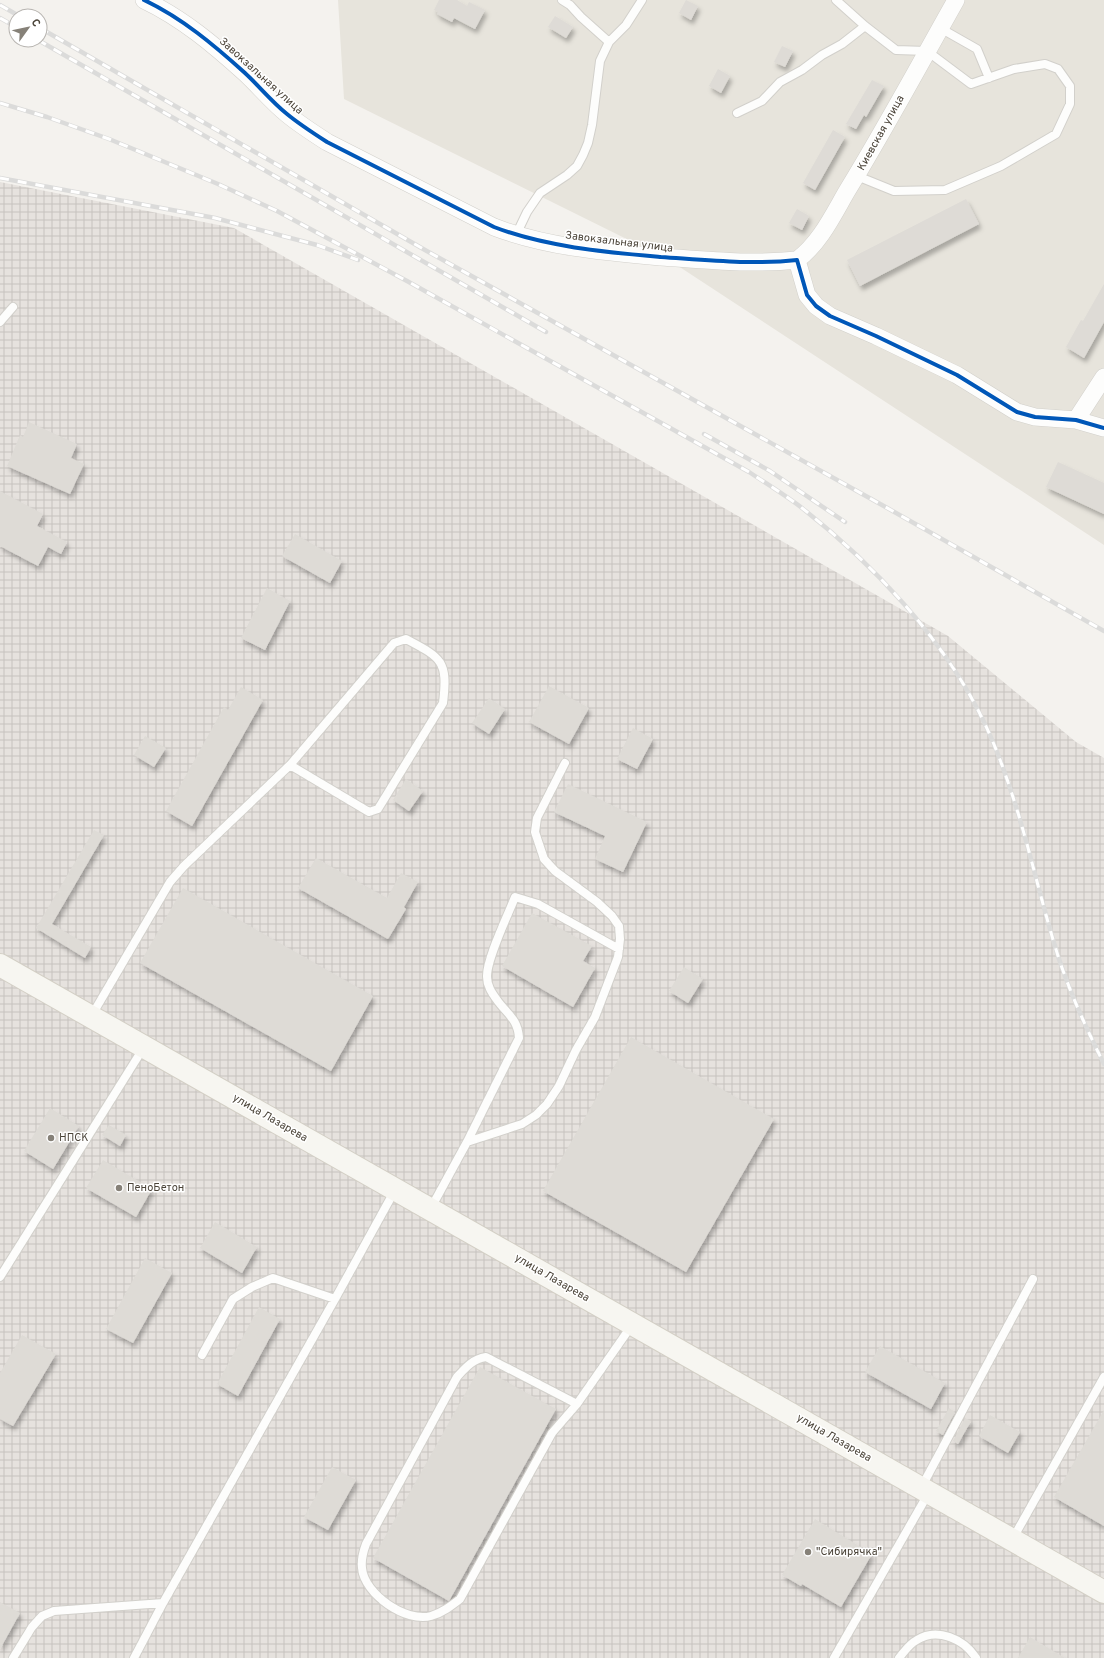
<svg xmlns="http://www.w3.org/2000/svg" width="1104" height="1658" font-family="Overpass,sans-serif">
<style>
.residential{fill:#e7e4dc}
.industrial{fill:url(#industrial-grid)}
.building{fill:#dedbd6;filter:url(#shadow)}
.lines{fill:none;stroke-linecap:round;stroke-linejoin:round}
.service-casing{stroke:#d2d0cb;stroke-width:10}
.minor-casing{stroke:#d2d0cb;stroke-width:18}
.secondary-casing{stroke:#d3cfc5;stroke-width:24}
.service{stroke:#fdfdfc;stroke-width:8}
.minor{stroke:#fdfdfc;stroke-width:17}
.secondary{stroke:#f7f6f1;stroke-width:22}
.rail-casing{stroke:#dbdbda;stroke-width:4.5}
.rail{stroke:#fff;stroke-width:3;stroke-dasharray:9;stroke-linecap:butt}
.cycleway-casing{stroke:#fff;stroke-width:6}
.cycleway{stroke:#0057b8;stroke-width:4}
.poi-dot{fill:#868178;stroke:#fff;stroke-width:1.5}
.labels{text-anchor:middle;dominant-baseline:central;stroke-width:3;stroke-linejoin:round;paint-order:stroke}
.street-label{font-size:11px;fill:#4b4439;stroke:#fff}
.poi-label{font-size:11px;fill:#4b4439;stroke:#fff;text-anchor:start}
</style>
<defs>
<pattern id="industrial-grid" width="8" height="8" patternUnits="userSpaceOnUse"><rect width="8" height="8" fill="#e6e2de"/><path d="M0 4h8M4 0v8" fill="none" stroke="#c7c3bf"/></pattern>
<filter id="shadow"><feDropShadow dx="2.5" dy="4.5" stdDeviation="2" flood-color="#0004"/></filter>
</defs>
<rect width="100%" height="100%" fill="#f4f2ee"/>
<path class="residential" d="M338,0H1104V545L669,260L344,99Z"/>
<path class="industrial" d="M0,182L234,228L948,636L1076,742L1104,758V1658H0Z"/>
<path class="building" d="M439,0H457L467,6L469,2L485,10L475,29L454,18L452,22L437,14L438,12L434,10Z
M686,0L698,6L691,20L679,13Z
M555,16L573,27L566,38L548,27Z
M782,46L793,51L785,67L774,62Z
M718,69L730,76L721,93L709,86Z
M872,80L884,86L866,117L864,115L856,129L846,124Z
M833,130L845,137L815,190L803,183Z
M966,199L979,224L860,286L847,260Z
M797,209L809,216L802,230L789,223Z
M1104,284V322L1084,358L1066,347L1081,320L1083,321Z
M29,422L77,444L71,458L84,464L70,494L7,466L20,435L23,437Z
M1058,462L1104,483V514L1046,487Z
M0,491L43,514L37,526L67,542L61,554L48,547L38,566L0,546Z
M295,534L342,561L330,583L282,556Z
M267,588L290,601L265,650L241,638Z
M549,686L589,708L569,744L529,722Z
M241,687L263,700L192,826L166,811L224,707L228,710Z
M489,698L505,709L489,734L472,723Z
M633,728L653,739L637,769L617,759Z
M145,736L166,748L154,767L134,755Z
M406,779L423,791L409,811L393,800Z
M568,784L647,822L623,872L595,859L605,836L554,812Z
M94,830L104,835L52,924L91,947L85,958L36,928Z
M316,858L387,898L401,873L418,882L404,907L406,909L388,939L298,888Z
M183,888L373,996L331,1071L140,963Z
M532,913L592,946L583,961L595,968L573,1007L502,966Z
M684,967L703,979L688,1003L669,991Z
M631,1037L774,1119L686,1272L543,1191Z
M50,1108L79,1126L53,1169L24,1151Z
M109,1125L126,1135L120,1146L102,1135Z
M103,1160L152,1189L136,1217L86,1188Z
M215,1222L257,1247L242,1273L200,1248Z
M145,1258L172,1273L133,1343L106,1329Z
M259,1307L280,1319L238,1396L217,1384Z
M22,1335L56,1354L13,1426L0,1419V1373Z
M880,1346L945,1383L931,1409L865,1372Z
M480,1367L556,1409L449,1601L373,1558Z
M949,1408L955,1412L943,1435L936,1431Z
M1104,1410V1526L1054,1497Z
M990,1415L1020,1432L1008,1453L979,1436Z
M965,1418L971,1421L958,1444L953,1441Z
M332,1467L356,1480L328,1530L304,1517Z
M815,1519L872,1554L841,1607L802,1584L801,1586L782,1575Z
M0,1602L20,1613L0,1649Z
M1030,1637L1065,1658H1018Z"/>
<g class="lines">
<defs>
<path id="service" d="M562,0L570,5L581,17L609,42
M836,0L865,26L896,50L927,51L971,84L1014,69L1045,64L1058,69L1070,86V104L1056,134L1001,166L945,190L894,191L857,176
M940,28L977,49L989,78
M737,113L762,101L780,82L802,70L822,55L842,44L865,26
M516,235L527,212L540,193L567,175L577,166L583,155L588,143L592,125L600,61L609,42L626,25L642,0
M0,322L13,307
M92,1015L170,882L184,866L290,765L394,643L406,639C442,658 448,661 443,703L378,809L369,812L290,765
M467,1142L519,1038C518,1019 507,1014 497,1000C492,993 487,986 487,977C486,960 508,915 515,897L538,904L619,949
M431,1208L467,1142L522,1124L536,1115L547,1104L559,1086L576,1050L595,1017L618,957L620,939L619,926L612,916L597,902L555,871L544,859L535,832L537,818L565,763
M0,1277L144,1047
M202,1355L233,1299L252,1287L273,1278L335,1299
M577,1404L486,1357C473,1359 466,1367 457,1377L366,1544C363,1552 361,1560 362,1568C364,1594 406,1623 431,1616C442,1613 451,1606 460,1599L552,1433L577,1404L632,1325
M921,1488L1033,1279
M1012,1540L1104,1377
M13,1658L32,1627L42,1616L54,1611L163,1603L335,1299L395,1190
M134,1658L163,1603
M834,1658L928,1494
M899,1658C904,1652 909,1644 917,1640C937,1627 964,1639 976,1658"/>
<path id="minor" d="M144,0C182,18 214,45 245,73C259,86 272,102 287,114C299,124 313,133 327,142L494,227C546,247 605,252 661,257C706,260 752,265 797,260
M797,260L807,295L816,306L830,316L876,336L957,375L1017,412L1035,417L1076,420L1104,428
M797,260C820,243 833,215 847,191C885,129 920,64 956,0
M1076,420L1104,377"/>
<path id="secondary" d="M0,965L1104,1592"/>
</defs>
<use href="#service" class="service-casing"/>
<use href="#minor" class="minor-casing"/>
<use href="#secondary" class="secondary-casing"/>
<use href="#service" class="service"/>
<use href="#minor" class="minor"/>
<use href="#secondary" class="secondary"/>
<defs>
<path id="rail" d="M0,5L19,16
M0,18L16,27
M40,28L425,250L882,505L1104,631
M38,40L546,332
M0,103L47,117L109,139L218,184L277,211L407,281L749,472C767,484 785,495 802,508C873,564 942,637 982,718C993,740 1002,764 1010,788C1029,844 1041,903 1059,959C1071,995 1087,1030 1104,1064
M0,178L215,218L317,245L358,260
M704,434L770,471L845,522"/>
</defs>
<use href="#rail" class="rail-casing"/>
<use href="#rail" class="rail"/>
<defs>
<path id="cycleway" d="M144,0C182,18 214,45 245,73C259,86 272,102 287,114C299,124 313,133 327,142L494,227C546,247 605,252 661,257C706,260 752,265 797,260L807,295L816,306L830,316L876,336L957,375L1017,412L1035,417L1076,420L1104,428"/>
</defs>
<use href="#cycleway" class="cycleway-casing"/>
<use href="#cycleway" class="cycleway"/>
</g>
<g class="poi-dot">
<circle cx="51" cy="1138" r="4"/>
<circle cx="119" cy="1188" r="4"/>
<circle cx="808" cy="1552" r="4"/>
</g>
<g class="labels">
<g class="street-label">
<text transform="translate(261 76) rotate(42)">Завокзальная улица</text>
<text transform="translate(881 133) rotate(-61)">Киевская улица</text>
<text transform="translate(619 242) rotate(7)">Завокзальная улица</text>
<text transform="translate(270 1118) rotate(30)">улица Лазарева</text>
<text transform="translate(552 1278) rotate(30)">улица Лазарева</text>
<text transform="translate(834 1438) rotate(30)">улица Лазарева</text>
</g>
<g class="poi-label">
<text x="59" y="1138">НПСК</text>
<text x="127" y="1188">ПеноБетон</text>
<text x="816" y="1552">"Сибирячка"</text>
</g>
</g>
<g transform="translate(28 28) rotate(57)"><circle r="19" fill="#ffffff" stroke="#b7b4b0"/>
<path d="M0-3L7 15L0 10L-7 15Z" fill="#868178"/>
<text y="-6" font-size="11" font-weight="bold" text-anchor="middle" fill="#4b4439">С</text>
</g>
</svg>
